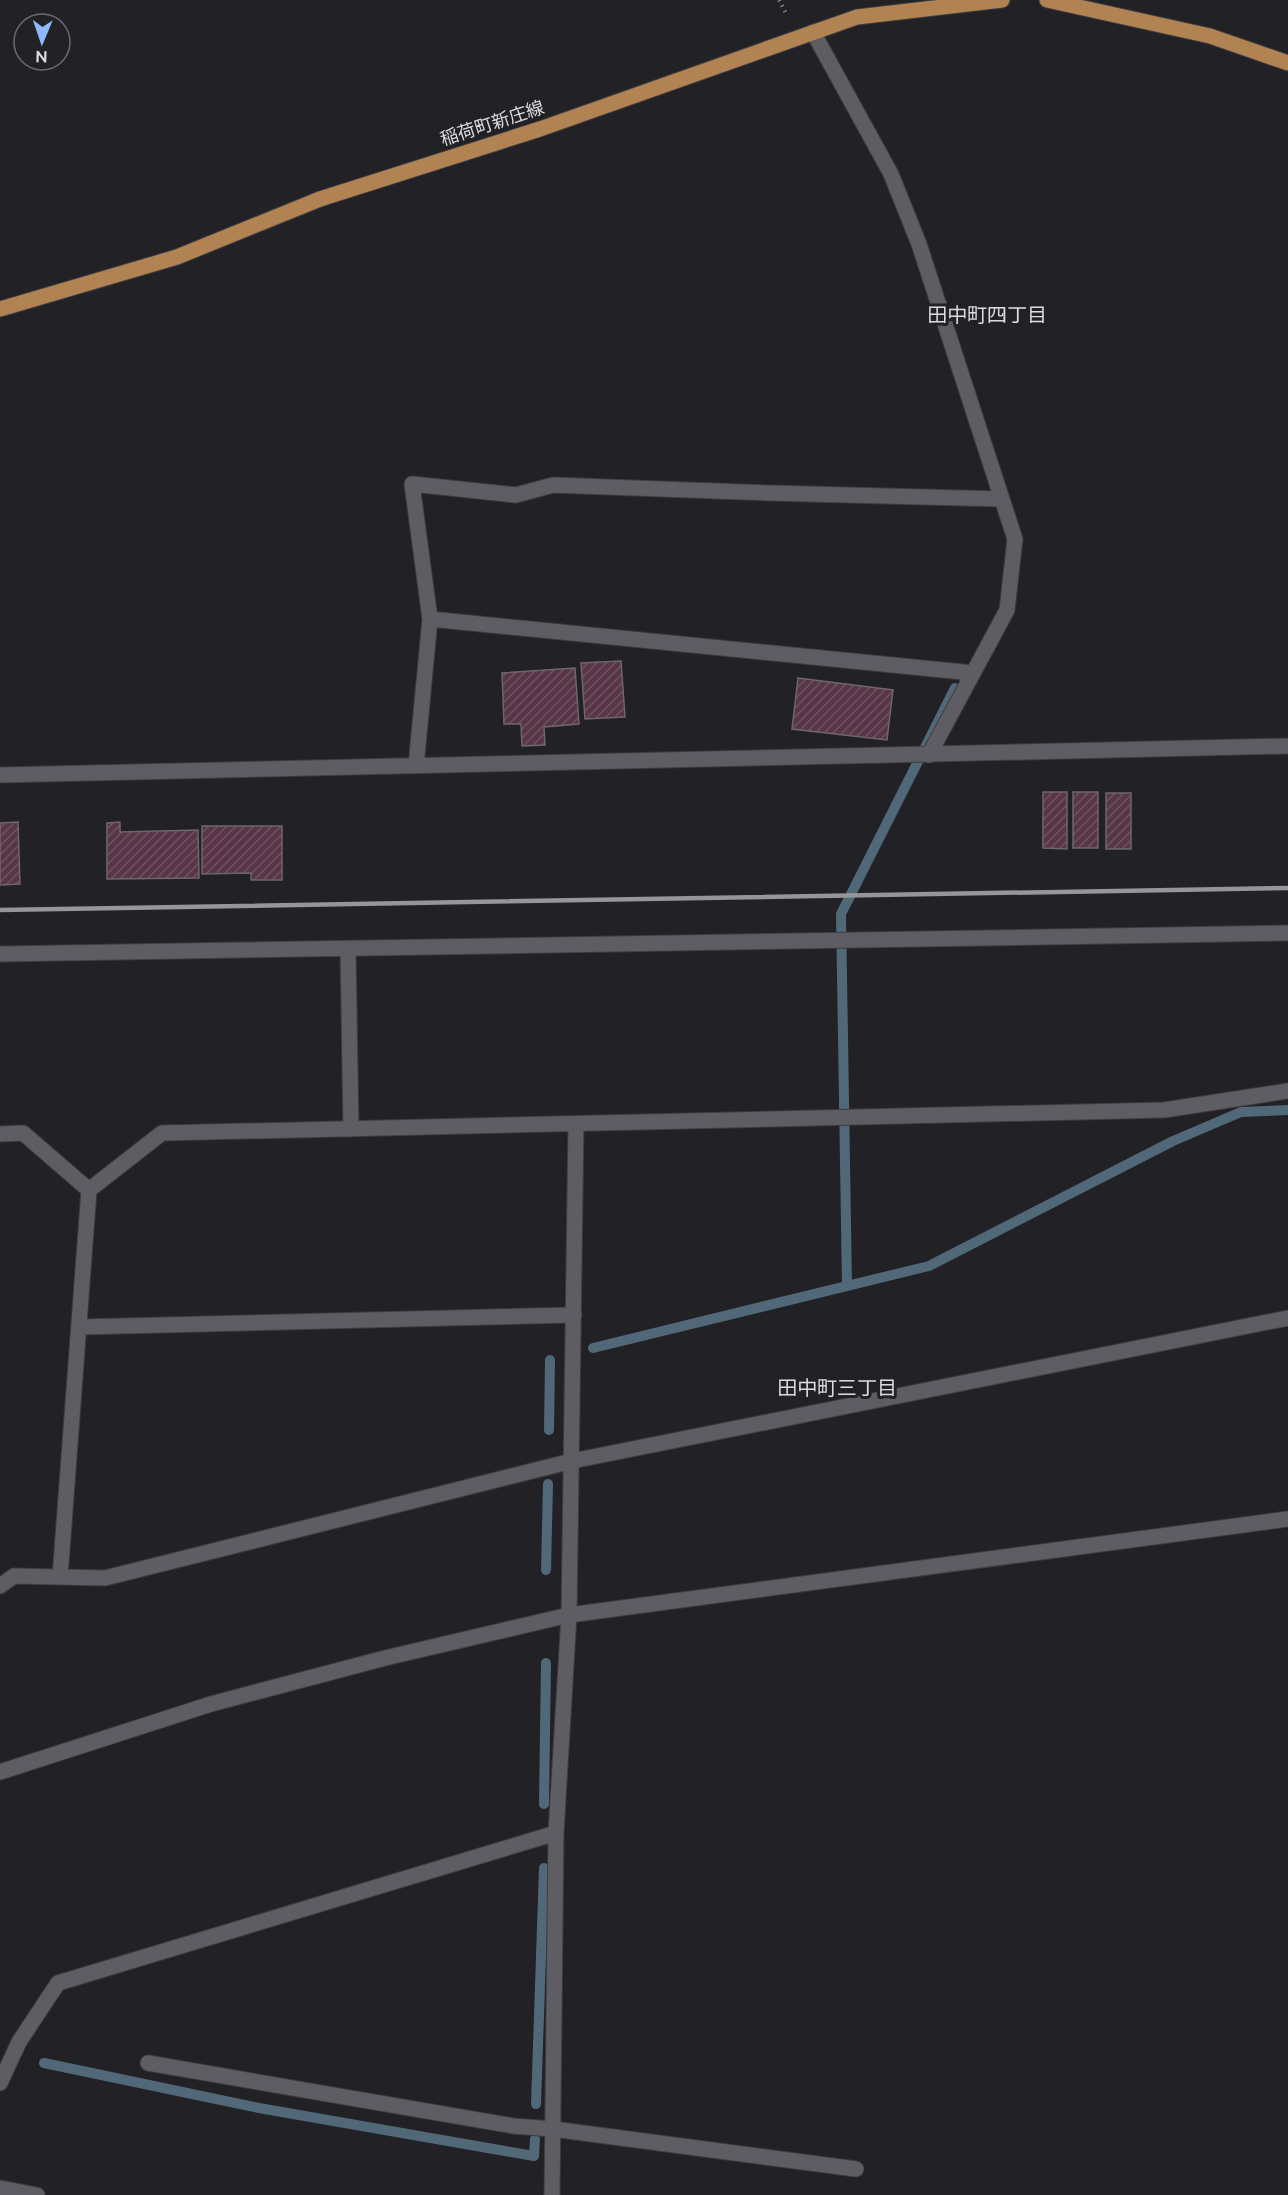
<svg xmlns="http://www.w3.org/2000/svg" width="1288" height="2195" font-family="Raleway,'Noto Sans JP',sans-serif">
<style>
.lines{fill:none;stroke-linecap:round;stroke-linejoin:round}
.stream{stroke:#516879;stroke-width:10}
.building{fill:url(#building-hatch);stroke:#6d676a;stroke-width:1.5}
.minor-casing{stroke:#3d3d41;stroke-width:17}
.major-casing{stroke:#3d3d41;stroke-width:17}
.path{stroke:#7f7f83;stroke-width:4;stroke-dasharray:1.5 4.5;stroke-linecap:butt}
.minor{stroke:#5e5d63;stroke-width:15}
.major{stroke:#b18352;stroke-width:15}
.rail{stroke:#969599;stroke-width:4.5}
.labels{text-anchor:middle;dominant-baseline:central;stroke-width:6;stroke-linejoin:round;paint-order:stroke}
.street-label{font-size:18px;fill:#dcdcdf;stroke:#222126}
.neighbourhood-label{font-size:20px;fill:#dcdcdf;stroke:#222126}
</style>
<defs>
<pattern id="building-hatch" width="6" height="6" patternUnits="userSpaceOnUse" patternTransform="scale(1.5)"><rect width="6" height="6" fill="#583648"/><path d="M-1 1l2-2M0 6l6-6M5 7l2-2" fill="none" stroke="#6f5262"/></pattern>
</defs>
<rect width="100%" height="100%" fill="#222126"/>
<g class="lines">
<path class="stream" d="M847,1286L841,914L955,688
M593,1348L929,1266L1173,1141L1241,1112L1288,1110
M549,1430L550,1360
M546,1570L548,1484
M544,1804L546,1663
M44,2063L259,2108L534,2156L535,2139
M536,2104L544,1868"/>
</g>
<path class="building" d="M621,661L625,717L585,719L581,663Z
M575,668L579,724L544,727L545,745L522,746L521,724H504L502,673Z
M798,678L893,690L887,740L792,729Z
M1043,792H1067V849L1043,848Z
M1073,792H1098V848H1073Z
M1106,793H1131V849H1106Z
M18,822L20,884L0,885V823Z
M120,822V832L198,830L199,878L107,879V823Z
M202,826H282V880H251V873L202,874Z"/>
<g class="lines">
<defs>
<path id="minor" d="M813,32L891,174L919,244L1015,539L1007,610L929,755
M430,619L973,673
M416,766L430,619L412,484L516,495L553,485L770,493L1002,499
M0,775L1288,746
M348,949L351,1129
M0,954L1288,933
M0,1134L23,1133L89,1190
M79,1327L574,1315
M60,1577L89,1190L162,1133L1164,1110L1288,1091
M0,1586L14,1576L105,1578L572,1461L1288,1318
M0,1772L211,1704L385,1658L569,1615L1288,1519
M148,2063L513,2126L553,2129L856,2169
M0,2083L19,2042L58,1983L556,1833
M0,2188L37,2195
M552,2195L556,1833L569,1615L576,1124"/>
<path id="major" d="M1047,0L1210,36L1288,63
M0,309L177,257L320,199L540,129L857,17L1002,0"/>
</defs>
<use href="#minor" class="minor-casing"/>
<use href="#major" class="major-casing"/>
<path class="path" d="M779,0L787,15"/>
<use href="#minor" class="minor"/>
<use href="#major" class="major"/>
<path class="rail" d="M0,910L1288,888"/>
</g>
<g class="labels">
<g class="street-label">
<text transform="translate(492 123) rotate(-18)">稲荷町新庄線</text>
</g>
<g class="neighbourhood-label">
<text x="987" y="315">田中町四丁目</text>
<text x="837" y="1388">田中町三丁目</text>
</g>
</g>
<g transform="translate(42 42) rotate(182)"><circle r="28" fill="#222126" stroke="#6c6c70" stroke-width="1.5"/>
<path d="M0-4.5L10 22L0 15L-10 22Z" fill="#8db9fc"/>
<text y="-9" font-size="16" font-weight="bold" text-anchor="middle" fill="#dcdcdf">N</text>
</g>
</svg>
